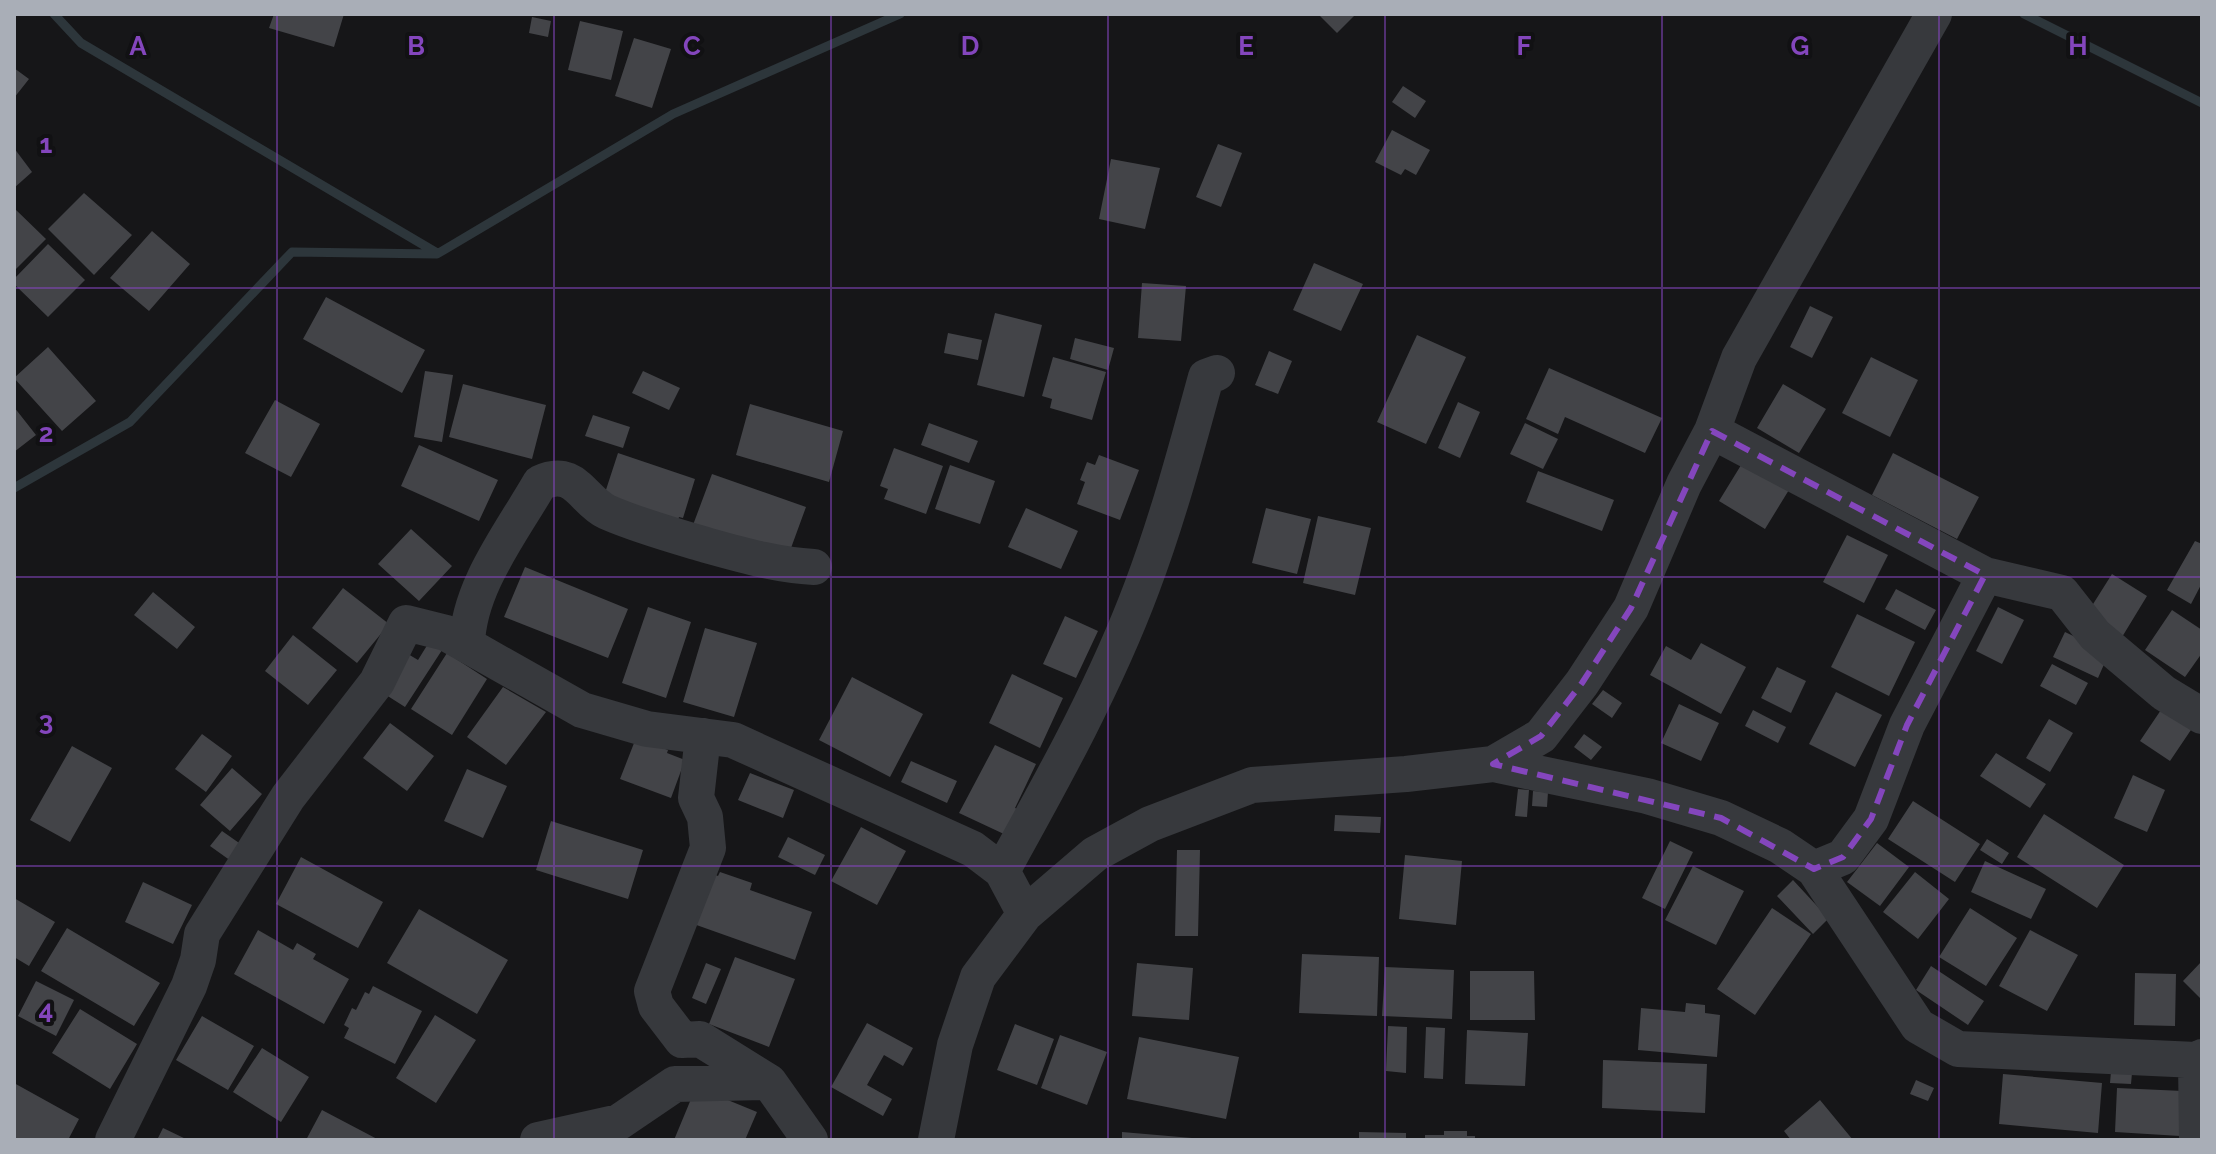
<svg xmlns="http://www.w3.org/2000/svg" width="2216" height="1154" font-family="Raleway,sans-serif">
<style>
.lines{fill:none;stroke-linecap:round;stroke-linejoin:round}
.stream{stroke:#2d363b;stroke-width:9}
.building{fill:#434448}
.minor{stroke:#37393d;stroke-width:36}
.marked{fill:none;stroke:#8446bd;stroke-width:6;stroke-dasharray:16 10;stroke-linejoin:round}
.grid{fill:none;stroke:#8446bd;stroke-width:2;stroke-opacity:0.55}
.grid-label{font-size:26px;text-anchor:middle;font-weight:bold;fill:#8446bd;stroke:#111113;stroke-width:8;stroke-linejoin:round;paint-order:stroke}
</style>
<rect width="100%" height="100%" fill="#161618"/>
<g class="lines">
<path class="stream" d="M54,14L81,43L437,253
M2024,14L2202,103
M14,488L130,422L292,252L437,254L673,114L900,14"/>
</g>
<path class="building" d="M274,14H344L334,47L269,28Z
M1318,14H1356L1337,33Z
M532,17L551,21L548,37L529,33Z
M580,21L623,31L611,80L568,70Z
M634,38L671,49L652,108L615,96Z
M14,68L29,79L14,98Z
M1403,86L1426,101L1415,118L1392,102Z
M1392,130L1430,150L1416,175L1405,169L1401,175L1375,162Z
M1218,144L1242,153L1221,207L1196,197Z
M14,148L32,172L14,188Z
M1111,159L1160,168L1145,229L1099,219Z
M84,193L132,235L94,275L48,229Z
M14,208L46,239L14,271Z
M152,231L190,264L149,311L110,278Z
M48,244L85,280L48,317L14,284V279Z
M1314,263L1363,284L1341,331L1293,310Z
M1142,283L1186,286L1181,341L1138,338Z
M326,297L425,350L402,393L303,339Z
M1810,306L1833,317L1812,358L1790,347Z
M995,313L1042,325L1024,397L977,385Z
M948,333L982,340L978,360L944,353Z
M1417,335L1466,357L1426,444L1377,422Z
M1075,338L1114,348L1108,370L1070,359Z
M48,347L96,401L62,431L14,378Z
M1269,351L1292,361L1278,394L1255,385Z
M1053,357L1106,372L1092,420L1050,408L1052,399L1042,396Z
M1871,357L1918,380L1890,437L1842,413Z
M1549,368L1662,418L1645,453L1565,417L1558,434L1526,419Z
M425,371L453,375L442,442L414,437Z
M643,371L680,388L669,410L632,393Z
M463,384L546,405L532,459L449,437Z
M1783,384L1826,409L1799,453L1757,428Z
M275,400L320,424L291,477L245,453Z
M1458,402L1480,412L1460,458L1438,448Z
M750,404L843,431L829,482L736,455Z
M14,407L36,435L14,452Z
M593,415L630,427L623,448L585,436Z
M929,423L978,441L969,463L921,445Z
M1525,423L1558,439L1543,469L1510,454Z
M419,445L498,480L479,521L401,486Z
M894,448L943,466L926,514L884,499L888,489L880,486Z
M618,453L695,479L683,518L679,517L676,526L602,502Z
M1893,453L1979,497L1957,539L1872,495Z
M1099,455L1139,470L1120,520L1077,504L1085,482L1080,480L1087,462L1095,465Z
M1746,457L1792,485L1765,529L1719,501Z
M950,465L995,481L980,524L935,509Z
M1538,471L1614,500L1602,531L1526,502Z
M712,474L806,507L787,559L693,525Z
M1026,508L1078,531L1061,569L1008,547Z
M1266,508L1311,519L1297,574L1252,563Z
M1318,516L1371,528L1355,595L1303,583Z
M411,529L452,566L419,601L378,564Z
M1847,535L1888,555L1864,603L1823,582Z
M2195,541L2202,544V583L2191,604L2167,590Z
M525,567L628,609L608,658L504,617Z
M2112,574L2147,596L2119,642L2083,620Z
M343,588L389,624L357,663L312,628Z
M1896,589L1936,610L1925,630L1885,609Z
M153,592L195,627L177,649L134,615Z
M648,607L691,622L666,698L622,683Z
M1998,607L2024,620L2002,664L1976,651Z
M2172,610L2202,630V653L2185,677L2145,650Z
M1857,614L1915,642L1889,696L1831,667Z
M1065,616L1098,631L1076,678L1043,664Z
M705,628L757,643L734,717L683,702Z
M2065,632L2109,653L2098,678L2053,657Z
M293,635L337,670L308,705L265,671Z
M431,639L444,647L405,707L383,693L408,654L418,660Z
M1701,643L1746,667L1721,714L1650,675L1666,646L1691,660Z
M447,653L487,679L452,735L411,709Z
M2052,664L2088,683L2076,705L2040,686Z
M1777,667L1806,681L1791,713L1761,698Z
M1012,674L1063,698L1040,748L989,723Z
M852,677L923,714L890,777L819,740Z
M503,687L546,712L506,765L467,737Z
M1603,690L1622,703L1612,718L1592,704Z
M1836,692L1882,715L1855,767L1809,744Z
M2167,701L2197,721L2170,761L2140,741Z
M1679,704L1719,723L1701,761L1661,743Z
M1753,710L1786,727L1778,743L1745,726Z
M2049,719L2073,733L2050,772L2026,758Z
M390,723L434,756L407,791L363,758Z
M202,734L232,756L206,792L175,769Z
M1584,734L1602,747L1591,760L1574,747Z
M636,738L668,750L667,753L685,760L671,798L620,779Z
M995,745L1036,764L1015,808L1018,809L1006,835L959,813Z
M72,746L112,768L70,842L30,820Z
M1996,753L2046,784L2030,808L1980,776Z
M911,761L957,781L947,803L901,782Z
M232,768L262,794L230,831L200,805Z
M467,769L507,786L483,838L444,821Z
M750,773L794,790L783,818L738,800Z
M2133,775L2165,790L2147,832L2114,818Z
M1518,789L1529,790L1527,817L1515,816Z
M1533,791L1548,792L1547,807L1532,806Z
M1913,801L1980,844L1955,882L1888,839Z
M2044,814L2124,865L2097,908L2017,857Z
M1335,815L1381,817L1380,833L1334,831Z
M551,821L643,850L628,899L536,870Z
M861,827L906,851L877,905L831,881Z
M222,831L242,845L231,861L210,846Z
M788,837L825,855L815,875L778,857Z
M1987,839L2009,853L2002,864L1980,850Z
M1670,841L1693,852L1665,909L1642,898Z
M1877,843L1909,867L1880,906L1847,882Z
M1177,850H1200L1198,936H1175Z
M1405,855L1462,861L1456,925L1399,919Z
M301,857L383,902L358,948L276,904Z
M1985,861L2046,889L2031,919L1971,892Z
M1693,866L1744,891L1716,945L1665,920Z
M705,871L718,876L720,872L752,883L750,890L812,912L795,960L688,922Z
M1915,872L1949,899L1918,939L1883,912Z
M1793,880L1818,907L1832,915L1813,934L1777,896Z
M143,882L192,905L173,944L125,922Z
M14,898L55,922L29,966L14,957Z
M1772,908L1811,934L1755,1015L1717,989Z
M1970,908L2017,938L1986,986L1939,957Z
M419,909L508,960L477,1014L387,963Z
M67,928L160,983L134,1026L41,971Z
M258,930L293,950L297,943L316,954L313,959L349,979L324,1024L234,974Z
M2030,930L2078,955L2047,1011L1999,986Z
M1302,954L1379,957L1377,1016L1299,1013Z
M735,957L795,979L769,1047L709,1024Z
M2202,961V1000L2183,981Z
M706,963L721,969L706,1004L692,998Z
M1137,963L1193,968L1189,1020L1132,1016Z
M1931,966L1984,1001L1968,1025L1916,990Z
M1385,967L1454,970L1452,1019L1382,1016Z
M1470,971H1534L1535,1020H1470Z
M2135,973L2176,974L2175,1026L2134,1025Z
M36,981L74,1000L56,1036L18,1016Z
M373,986L422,1011L395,1064L344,1038L349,1028L344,1025L352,1008L356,1010L365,992L369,994Z
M1686,1003L1705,1005V1013L1720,1015L1717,1057L1638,1050L1641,1008L1685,1012Z
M80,1009L137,1044L110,1089L52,1053Z
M435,1015L476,1040L436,1103L396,1078Z
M202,1016L254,1046L228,1090L176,1060Z
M867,1023L913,1048L903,1066L884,1055L867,1085L892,1099L883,1116L831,1087Z
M1015,1024L1054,1039L1037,1085L997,1070Z
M1388,1026L1407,1027L1406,1073L1386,1071Z
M1426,1027L1445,1028L1443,1079L1424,1078Z
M1467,1030L1528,1033L1525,1086L1465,1084Z
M1060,1035L1107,1052L1087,1105L1041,1088Z
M1139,1037L1239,1057L1226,1119L1127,1099Z
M262,1048L309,1077L281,1122L233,1092Z
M1603,1060L1707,1064L1705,1113L1602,1108Z
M2112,1060L2133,1062L2131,1084L2110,1083Z
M2003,1074L2102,1083L2098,1133L1999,1124Z
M1916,1080L1934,1088L1928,1101L1910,1094Z
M14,1083L79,1119L68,1140H14Z
M696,1087L757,1112L745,1140H674Z
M2117,1088L2183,1091L2180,1136L2115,1132Z
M1820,1100L1853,1140H1791L1784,1131Z
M322,1110L379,1140H306Z
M163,1128L188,1140H157Z
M1444,1131H1467V1136H1475V1140H1425V1135H1444Z
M1122,1132L1192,1138V1140H1122Z
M1359,1132L1406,1133V1140H1359Z"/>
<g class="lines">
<path class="minor" d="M1712,431L1985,575L2062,593L2095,635L2164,693L2202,716
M467,645L582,710L647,729L733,740L973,849L1002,871L1025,914
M703,736L696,798L705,817L708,848L652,991L656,1006L682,1040L700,1039L769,1082L810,1140
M1493,764L1647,796L1721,818L1780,846L1814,869L1918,1026L1958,1049L2196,1060L2202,1057
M1814,869L1843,857L1871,819L1907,725L1985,575
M1002,871C1053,779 1105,686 1142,587C1168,518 1187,447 1206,377L1217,373
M2196,1060L2197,1140
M113,1140L189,986L198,960L202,934L288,797L377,682L406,623L446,633L467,645C468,587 512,532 540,483C575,466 583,501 607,512C639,526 672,535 706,545C742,555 776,565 814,567
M538,1140L619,1122L675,1084L769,1082
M936,1140L955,1045L978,977L1025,914L1095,854L1150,824L1252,785L1406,774L1493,764L1541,736L1582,683L1631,608L1684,484L1712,431L1739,358L1934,14"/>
</g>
<path class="marked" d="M1712,431L1985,575L1907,725L1871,819L1843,857L1814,869L1721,818L1493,764L1541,736L1582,683L1631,608Z"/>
<path class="grid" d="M277,14V1140M554,14V1140M831,14V1140M1108,14V1140M1385,14V1140M1662,14V1140M1939,14V1140M14,288H2202M14,577H2202M14,866H2202"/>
<g class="grid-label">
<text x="138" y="55">A</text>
<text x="416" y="55">B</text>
<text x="692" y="55">C</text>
<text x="970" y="55">D</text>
<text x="1246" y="55">E</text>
<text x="1524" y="55">F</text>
<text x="1800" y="55">G</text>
<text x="2078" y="55">H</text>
<text x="46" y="153">1</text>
<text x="46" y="442">2</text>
<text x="46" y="730">3</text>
<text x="46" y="1019">4</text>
</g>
<rect width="2216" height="1154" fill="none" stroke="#a9aeb7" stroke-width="32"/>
</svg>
